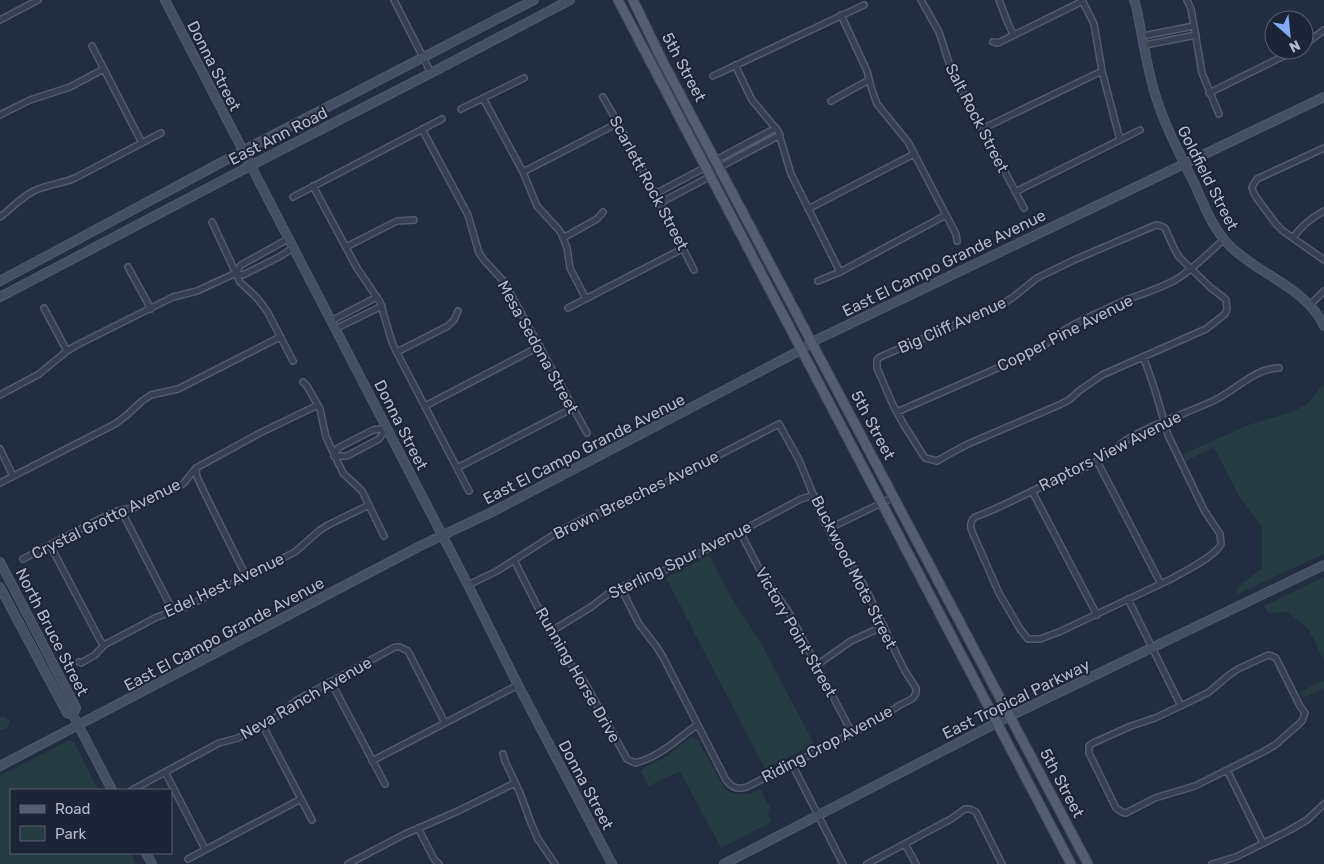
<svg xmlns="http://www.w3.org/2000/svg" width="1324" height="864" font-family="Rubik,sans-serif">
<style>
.green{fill:#243c42}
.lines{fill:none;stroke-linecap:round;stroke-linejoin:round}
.street-casing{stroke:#525a6b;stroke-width:8}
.secondary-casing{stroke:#525a6b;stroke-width:10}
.primary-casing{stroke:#404859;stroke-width:11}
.street{stroke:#373f50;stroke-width:5}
.secondary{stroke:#444e64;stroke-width:8}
.primary{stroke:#545e70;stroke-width:9}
.labels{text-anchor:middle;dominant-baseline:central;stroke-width:4;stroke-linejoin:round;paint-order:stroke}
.street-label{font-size:16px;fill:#b3bacb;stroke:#1c2435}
</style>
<rect width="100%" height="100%" fill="#222d41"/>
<path class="green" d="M1324,384V554L1238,594L1236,589L1262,568V527L1239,496L1214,447L1186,461L1183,454L1251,424L1289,413L1306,405Z
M709,555L732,599L761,643L814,744L765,769L666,578Z
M1324,577V661L1309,630L1288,612L1269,613L1264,606Z
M1324,680V688L1303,698L1300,692Z
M4,716L9,720C10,726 6,730 0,729V717Z
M691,737L698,740L725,789L734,794H749L760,789L770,808L767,813L771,822L721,848L680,771L649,786L640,770L668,755Z
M69,740L74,742L98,790H11V853H131L136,864H0V776Z"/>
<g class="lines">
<defs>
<path id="street" d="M394,0L431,73
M921,0L939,32L951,69L1024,208
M999,0C1004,12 1007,24 1014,35
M1082,0L1094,24L1102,71L1120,140
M1187,0L1191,9L1194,26L1202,73L1219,114
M841,15L867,71L871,87L877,104L908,142L956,234L957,241
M0,20L38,0
M1143,36L1194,26
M993,42L998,43L1083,1
M1145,45L1196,35
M1304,45L1324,30
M92,46L142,143
M735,65L752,100L778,131L791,174L840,272
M713,76L864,5
M1209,93L1296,50
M603,97L618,123L660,203L694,270
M483,98L523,172L537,206L559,230L562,235L567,248L570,268L586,299
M831,101L869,80
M461,109L524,78
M0,115L30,100L70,87L104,69
M422,129L468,215L479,253L484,260L506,284L509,291L587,433
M982,129L1102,71
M1324,148L1257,179L1252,187L1253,191L1256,197L1276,224L1283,231L1324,260
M716,160L776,128
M720,167L780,135
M523,172L618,123
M313,186L357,268L380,302L392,342L395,349L469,491
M1015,192L1140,130
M655,194L706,167
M293,197L442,119
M660,203L711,176
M808,209L914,154
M0,217C11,209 21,197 34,191C47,184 62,184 75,178L161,133
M212,222L240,282L257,298L267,311L293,361
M1156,225L1161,226L1165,228L1174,248L1179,257L1211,288L1223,297L1226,300L1227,309L1225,314L1206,329L1102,375L1079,391L1069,400L1059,405L968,444L951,453L937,461L925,458L904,425L893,405L877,368V360L880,357L999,306L1012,298L1037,278L1074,260Z
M563,238L597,219L603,212
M1293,238C1301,226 1311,218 1324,211
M346,247L397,221L414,220
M128,267L151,309
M236,273L241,265L288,239
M818,281L840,272L946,215
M1310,305L1324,291
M44,308L67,351
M568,308L684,248
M331,321L377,297
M335,329L382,306
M397,352L448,326L454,320L458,311
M1143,357C1154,382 1160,409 1168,435L1204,510L1220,534L1221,544C1216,556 1182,573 1169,580L1059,632L1040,639H1028L1020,629L999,593L973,534C970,528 969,522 975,517C998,509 1019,497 1041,487C1058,479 1077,473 1093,463C1107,456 1118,445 1131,437C1157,422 1188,413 1215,400C1236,390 1255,368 1279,368
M303,382L307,386L320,409L326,437L343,473L362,491L384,536
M0,395L39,374L67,351L77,345L173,297L197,291L236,273L243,275L279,257L293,248
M425,406L540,346
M897,412L1030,354C1046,346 1056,334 1071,326C1088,317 1106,309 1123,301C1141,294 1160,289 1177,279C1194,268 1209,253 1224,239
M387,428L379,439L347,456H334L338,448L373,430Z
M0,449L13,476
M1097,461L1161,584
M196,468L197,477L209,502L246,576
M457,468L573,408
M0,483L115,424L127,415L142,401L151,395L178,389L280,337
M1032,491L1097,615
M121,510L173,611
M828,529L894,497
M740,532L762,574L788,611L852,733
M50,545L100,640L104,645
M23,559L113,512L136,507L183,484L196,468L260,433L318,405
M514,560L556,643L563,654L585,683L627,759L635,763C660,757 677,739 697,725
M468,585L497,571L536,546L561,530L583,519L626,503L779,424L799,460L824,521L833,539L856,572L867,591L896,653L905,671L916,688V693L913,698L910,700L900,705L874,722L747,787C738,790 732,788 726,780L663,657L656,646L639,624L621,588
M1128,599L1181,706
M550,632L591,607L608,594L626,585L651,577L696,555L801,499L814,495
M1268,655L1272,656L1276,658L1300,706L1305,713L1302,721L1299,724L1275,745L1263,752L1195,786L1155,798L1126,813L1122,812L1116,808L1089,753V746L1093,743L1131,726L1155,718L1191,701L1209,692L1229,675L1238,669Z
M79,662L81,663L95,655L104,645L157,617L183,608L206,597L295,552L320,530L328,525L369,505
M817,665L851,641L884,626
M331,682L385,784
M263,726L312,820
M503,754L505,761L520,793L531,823L538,839L555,864
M372,761L518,685
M792,764L843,864
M1227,770L1263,843
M165,772L205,849
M132,790L219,743L238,738L271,721L297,700L395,647H400L408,651L445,723
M418,828L434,859L439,864
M905,844L916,864
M188,859L301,799
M348,864L403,835L458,811L515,783
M867,864L951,819L965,809H970L976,812L1002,864
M1212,864L1236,857L1288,831L1307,820L1324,804"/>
<path id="secondary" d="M165,0L468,585L518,685L612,864
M1134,0L1136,6C1143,38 1147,72 1158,103C1167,131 1181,156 1194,183C1204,204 1212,228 1229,245C1258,275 1305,286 1324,326
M0,281L252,146L534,0
M0,297L250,166L431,73L570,0
M0,562L76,708L73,715
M0,587L67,713L73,715L112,790
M0,766L422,545L492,512L801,350L812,342L1324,97
M146,853L152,864
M724,864L1010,716L1324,565"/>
<path id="primary" d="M618,0L1071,864
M633,0L662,60L1088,864"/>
</defs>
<use href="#street" class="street-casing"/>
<use href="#secondary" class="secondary-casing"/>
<use href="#primary" class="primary-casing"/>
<use href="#street" class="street"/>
<use href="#secondary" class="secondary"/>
<use href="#primary" class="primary"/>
</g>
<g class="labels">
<g class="street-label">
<text transform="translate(214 66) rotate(63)">Donna Street</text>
<text transform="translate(684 67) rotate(62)">5th Street</text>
<text transform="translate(977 118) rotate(63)">Salt Rock Street</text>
<text transform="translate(278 136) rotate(-27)">East Ann Road</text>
<text transform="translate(1208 178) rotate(63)">Goldfield Street</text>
<text transform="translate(649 183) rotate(62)">Scarlett Rock Street</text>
<text transform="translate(944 263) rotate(-26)">East El Campo Grande Avenue</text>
<text transform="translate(952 325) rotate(-24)">Big Cliff Avenue</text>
<text transform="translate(1065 333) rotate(-27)">Copper Pine Avenue</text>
<text transform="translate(538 347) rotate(61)">Mesa Sedona Street</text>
<text transform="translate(401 425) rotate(63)">Donna Street</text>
<text transform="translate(873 425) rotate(62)">5th Street</text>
<text transform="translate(584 449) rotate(-27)">East El Campo Grande Avenue</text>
<text transform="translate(1110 451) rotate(-27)">Raptors View Avenue</text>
<text transform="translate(636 495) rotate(-26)">Brown Breeches Avenue</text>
<text transform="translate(106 519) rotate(-26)">Crystal Grotto Avenue</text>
<text transform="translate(680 560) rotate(-26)">Sterling Spur Avenue</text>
<text transform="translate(854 572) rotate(63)">Buckwood Mote Street</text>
<text transform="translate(224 585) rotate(-25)">Edel Hest Avenue</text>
<text transform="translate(52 632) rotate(63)">North Bruce Street</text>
<text transform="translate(796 632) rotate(60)">Victory Point Street</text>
<text transform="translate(224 634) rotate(-28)">East El Campo Grande Avenue</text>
<text transform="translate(578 675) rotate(60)">Running Horse Drive</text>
<text transform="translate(306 698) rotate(-30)">Neva Ranch Avenue</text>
<text transform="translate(1016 699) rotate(-26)">East Tropical Parkway</text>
<text transform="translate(827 744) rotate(-28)">Riding Crop Avenue</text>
<text transform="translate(1062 783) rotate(62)">5th Street</text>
<text transform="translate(586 785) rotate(62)">Donna Street</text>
</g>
</g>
<rect x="10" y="789" width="162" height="65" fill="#1c2435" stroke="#586071"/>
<rect x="20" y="805" width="25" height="8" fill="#545e70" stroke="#586071"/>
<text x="55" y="814" font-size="15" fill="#b3bacb">Road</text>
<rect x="20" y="826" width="25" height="15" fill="#243c42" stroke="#586071"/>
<text x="55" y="839" font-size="15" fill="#b3bacb">Park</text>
<g transform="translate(1289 35) rotate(153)"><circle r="24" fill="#1c2435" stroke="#586071"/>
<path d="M0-4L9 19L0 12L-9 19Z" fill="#84abff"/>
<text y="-8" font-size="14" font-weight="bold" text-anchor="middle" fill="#b3bacb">N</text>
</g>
</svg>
